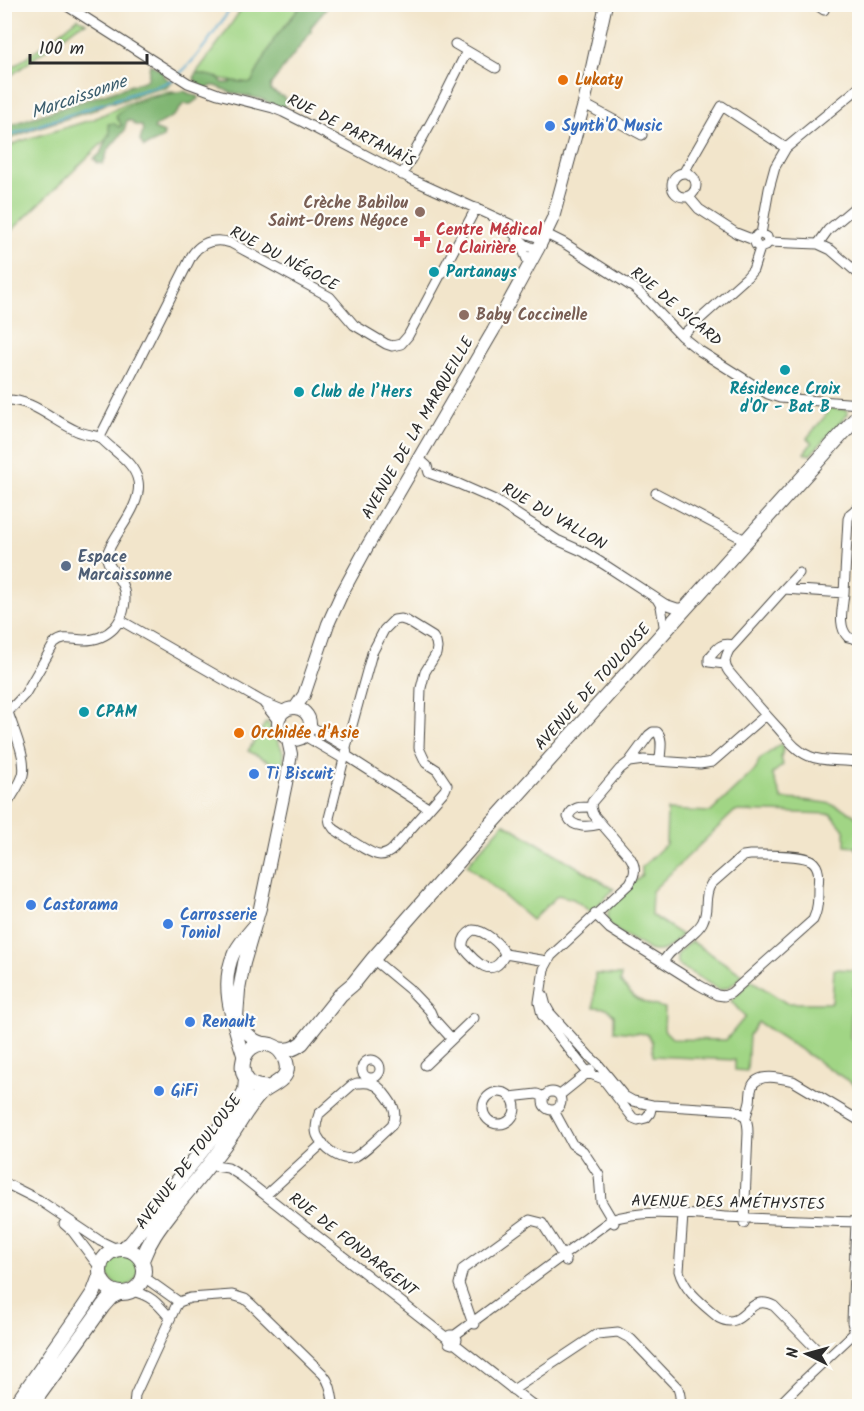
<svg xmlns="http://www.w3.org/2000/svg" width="864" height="1411" font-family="Kalam,sans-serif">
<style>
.green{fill:#a1d585;stroke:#668058;stroke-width:1.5}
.forest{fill:#80b672;stroke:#56704e;stroke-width:1.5}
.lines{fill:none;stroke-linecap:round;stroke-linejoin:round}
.stream{stroke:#53a7cf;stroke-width:2}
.street-casing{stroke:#494743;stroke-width:11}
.secondary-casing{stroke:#494743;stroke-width:14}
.primary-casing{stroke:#494743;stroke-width:16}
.street{stroke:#fff;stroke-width:9}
.secondary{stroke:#fff;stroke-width:12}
.primary{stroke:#fff;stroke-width:14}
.food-dot{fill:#e8710a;stroke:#fdfcf7;stroke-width:2}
.shop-dot{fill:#3f7fe0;stroke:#fdfcf7;stroke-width:2}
.education-dot{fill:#8d6e63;stroke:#fdfcf7;stroke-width:2}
.health-dot{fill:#e0444e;stroke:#fdfcf7;stroke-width:2}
.culture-dot{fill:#0f9aa8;stroke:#fdfcf7;stroke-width:2}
.service-dot{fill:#5c6f8a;stroke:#fdfcf7;stroke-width:2}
.labels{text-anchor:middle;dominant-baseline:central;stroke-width:4.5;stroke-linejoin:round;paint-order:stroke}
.food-label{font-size:16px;font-weight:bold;fill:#c56008;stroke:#fdfcf7;text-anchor:start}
.shop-label{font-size:16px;font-weight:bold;fill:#366cbe;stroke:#fdfcf7;text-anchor:start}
.street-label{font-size:16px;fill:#2b2b2b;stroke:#fdfcf7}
.education-label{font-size:16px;font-weight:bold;fill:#785e54;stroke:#fdfcf7;text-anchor:end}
.health-label{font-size:16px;font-weight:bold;fill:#be3a42;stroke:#fdfcf7;text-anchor:start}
.culture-label{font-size:16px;font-weight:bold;fill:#0d838f;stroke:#fdfcf7;text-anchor:start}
.service-label{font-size:16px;font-weight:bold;fill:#4e5e75;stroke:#fdfcf7;text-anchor:start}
.water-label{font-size:18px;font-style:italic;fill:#3b5d6d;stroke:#fdfcf7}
</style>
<rect width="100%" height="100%" fill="#fdfcf7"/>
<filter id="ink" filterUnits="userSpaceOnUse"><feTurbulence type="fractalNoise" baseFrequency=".0167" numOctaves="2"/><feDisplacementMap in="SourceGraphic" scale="12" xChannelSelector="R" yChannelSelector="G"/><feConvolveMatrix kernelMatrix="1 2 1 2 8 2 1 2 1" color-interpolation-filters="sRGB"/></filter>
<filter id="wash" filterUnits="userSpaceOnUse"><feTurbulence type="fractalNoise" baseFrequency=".008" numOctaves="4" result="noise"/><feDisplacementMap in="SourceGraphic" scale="24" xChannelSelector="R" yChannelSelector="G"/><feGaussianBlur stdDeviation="1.35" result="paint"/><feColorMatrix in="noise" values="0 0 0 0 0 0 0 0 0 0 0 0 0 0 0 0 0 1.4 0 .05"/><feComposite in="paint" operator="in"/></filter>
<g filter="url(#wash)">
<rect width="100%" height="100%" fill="#f2e5cb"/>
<path class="green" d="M244,5H302L275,38L251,83L231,81L196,73L219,42Z
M78,18L86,23L79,25L5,80V73L58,34Z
M166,92H179L132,104L122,124L5,237L4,150L12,145L21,141L94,119L128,103L148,96Z
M828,408L847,410L848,414L810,455L808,454H805L804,453L812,443L807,438L827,414Z
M266,722L268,723C274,739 289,750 282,768L248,751Z
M781,744L784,746L781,757L783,765L772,774L782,799C808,800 840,800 859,820V852L855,847L845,846V831L831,814L735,811L652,891L651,915L682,935C671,945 665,955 649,950C641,944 619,933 612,927C595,909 630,886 642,875V867L666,844L667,810L711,812L756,769L759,760Z
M504,823L614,889L591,912L573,899L558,895L532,920L467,865Z
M856,940H859V988L853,989L850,1038L859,1044V1088L758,1022L749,1035L747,1071L735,1070V1060L653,1056L652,1042L647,1034L614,1031V1015L607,1008L594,1007L595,974L621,975L620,982L636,999L652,1005L665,1008L664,1030L673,1039L726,1040L745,1017L731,1001L751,980L786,1003H832L834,969L854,970Z
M691,941L743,975L729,987L720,990L678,965C673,954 683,948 691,941Z
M108 1271a15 15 0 1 1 30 0a15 15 0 1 1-30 0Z"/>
<path class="forest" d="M302,5H326V9L311,27V32L271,84L270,90L285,98L286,105L281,108L261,99L232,93L216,86H212L206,89L197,83L194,78L197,73L219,78L223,83H230L231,81L251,83L275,38Z
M150,64L162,71L164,77L172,82L166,88L154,90L117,102H109L94,110L36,128L5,141L4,128L19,122L144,81L148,78Z
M184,91L195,96H198L199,98L191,104H183C173,121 169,116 155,127L154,129L164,133L163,138L144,147L140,141L143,131L142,126L135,125L132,121L127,120L124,131L108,150L103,164L98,163L94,159L100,154L108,135H110L108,124L113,123L119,127L122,125L116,117C125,100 165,95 184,91Z"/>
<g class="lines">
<path class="stream" d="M178,75C199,58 218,26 234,4
M4,137L137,92L161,85L174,79"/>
</g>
</g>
<g filter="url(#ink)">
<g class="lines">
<defs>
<path id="street" d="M64,4L188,83L218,94L273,108L283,112L303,122L411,179L510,224L528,234L543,239
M815,4L824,10
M455,44L467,51
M584,104L642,135
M684,172L722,106L786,148
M672 185a12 12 0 1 1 24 0a12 12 0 1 1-24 0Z
M402,175L434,117L467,51L496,68
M688,196L699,209L736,233L754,240
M502,223L526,245L538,250
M546,234L564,243L634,288L646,299L681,336L700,351L768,394L780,398L860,404
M761,234L769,189L775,167L786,148L860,87
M516,241L523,250L529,264
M768,242L818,244L831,250L860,275
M818,244L828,230L860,203
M681,336L747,277L753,270L760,248L765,246L768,243L767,237L761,234L757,235L754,240L756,245L760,248
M4,400C32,398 53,421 77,431C84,434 92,435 100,437C112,451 134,461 138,481C142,501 123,524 114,540C111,545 107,551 107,557C107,566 116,573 120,581C129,595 125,616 114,628C106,636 95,640 84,640C73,640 64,635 54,644L25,694L8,712
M100,437L192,255C202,241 215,238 231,243L330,297L354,325L386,344L392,346L401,344L408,336L476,208
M419,459L427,466L429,473L459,484L493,499L557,540L584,552L605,565L665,604L677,608H687
M656,493L747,541
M860,506L850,514L848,519L844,593L784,589L729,650C725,658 723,664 729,672C745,691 761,710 778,728C787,738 796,751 809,756C825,763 843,759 860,763
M784,589L799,573
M844,593C843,607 837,626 848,637L860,640
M657,599L661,606L665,632
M401,619L407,621L433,637L436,642L437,648L436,654L425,672L421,688L419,748L426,763L437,770L447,785L445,790L393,849C389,853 386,855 380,855C370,855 344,835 334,829L330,823L329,818L344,759L347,756L346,747L372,653L384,630L394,620Z
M120,620L263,702L285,711
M725,664L709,662V658C717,649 720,642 733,645
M263,702L278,721
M310,726L346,747
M305,736L344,759
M347,756L428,808
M629,762L649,735L653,732H657C664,739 660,751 660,761
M591,807C580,807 573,806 568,817C573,829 590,827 601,824
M4,808C11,798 19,787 23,775C27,759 13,728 8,712
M595,914L610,929L699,985L717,995L724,996L731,993L813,920C818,910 818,899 818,887C819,878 820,867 812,861C803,854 762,855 750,855L743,856L711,884C703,896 709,909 703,921C699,931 680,943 672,951C668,954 666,958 663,962
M473,930C484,930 501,944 505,954C493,981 475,962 463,947C462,939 466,934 473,930Z
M505,954L547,961
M373,959L409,989L430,1011L433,1018L452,1039
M543,995L546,1006L550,1013L589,1056L598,1064L624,1096L633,1101L652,1105L734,1110C746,1114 748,1120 748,1133L744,1223
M362 1069a9 9 0 1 1 18 0a9 9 0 1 1-18 0Z
M425,1065L474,1018
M357,1083C361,1083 368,1082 372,1084C377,1085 381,1089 384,1093C392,1103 399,1112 392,1125C384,1132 361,1156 352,1158C339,1161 324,1148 318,1137C314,1131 317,1120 319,1114L352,1085Z
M543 1101a9 9 0 1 1 18 0a9 9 0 1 1-18 0Z
M483 1108a16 16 0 1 1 32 0a16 16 0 1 1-32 0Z
M560,1095L591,1070
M510,1097L537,1094L544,1097
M652,1105L650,1113L646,1118L638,1120L633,1118L603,1079L588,1073L542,1015L539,1002L544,969L551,956L630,883C636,873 636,867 630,857L593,814L591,807L592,802L620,769L629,762L644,760L700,764L712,762L766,715
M554,1111L572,1144L583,1151L599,1175L601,1201L614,1223
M746,1117C747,1112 749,1107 750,1102C751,1097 750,1092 752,1087C757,1072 781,1078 793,1081L860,1121
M208,1165L228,1168L241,1176L447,1338L449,1343L452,1344L456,1342L457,1339L455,1335
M4,1184L9,1185L39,1200L100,1241L117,1249
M266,1195L323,1143
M683,1215L679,1271C684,1291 704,1305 719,1318C746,1332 747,1291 774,1306L826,1359
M64,1224L73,1232L100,1268
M144,1277L179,1302
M132,1291C151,1295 158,1304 170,1318
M475,1324L472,1321L459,1284L463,1269L530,1220L542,1223L566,1261
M855,1334L852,1322L856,1222
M447,1338L450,1335H455L611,1220C642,1208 692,1215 726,1217C770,1219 815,1221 860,1222
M454,1343L534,1406
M513,1390L597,1334L618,1332L631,1339L678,1388C680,1394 682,1401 678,1406
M134,1406L135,1395L176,1306L179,1302L190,1298L232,1295L245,1299L251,1304L323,1374C332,1385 331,1394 334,1406
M778,1406L800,1384L849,1338L852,1335L860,1334"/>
<path id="secondary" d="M278 724a16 16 0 1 1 32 0a16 16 0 1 1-32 0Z
M295,708L304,695L328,624L342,593L367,547L493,331L539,247L553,218L584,104L606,4
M264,1044L255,1040L239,1026L237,1017L239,990L244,963L260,908L286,783L291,754L288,740
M244,1058C234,1025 218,987 234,953C239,944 246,935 253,927"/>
<path id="primary" d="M279,1049C288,1051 294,1049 302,1043L341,994L353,984L373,959L486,830L860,414
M123,1248L130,1244L135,1238L173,1187L234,1110L245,1091L246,1078
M100 1271a22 22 0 1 1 44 0a22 22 0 1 1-44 0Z
M142,1260C151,1236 163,1223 178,1203C197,1180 217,1156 234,1131C242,1119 250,1104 260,1094C272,1083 295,1080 284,1057C281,1051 277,1047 271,1045C238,1035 229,1092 270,1087
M15,1406L84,1307L94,1292L100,1276
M31,1406L103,1306L111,1297L119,1293"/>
</defs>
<use href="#street" class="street-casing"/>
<use href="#secondary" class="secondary-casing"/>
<use href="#primary" class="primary-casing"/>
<use href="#street" class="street"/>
<use href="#secondary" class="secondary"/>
<use href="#primary" class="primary"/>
</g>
</g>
<g class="food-dot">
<circle cx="563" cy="80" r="6"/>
<circle cx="239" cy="733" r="6"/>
</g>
<g class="shop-dot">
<circle cx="550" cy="126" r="6"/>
<circle cx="254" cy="774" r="6"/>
<circle cx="31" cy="905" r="6"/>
<circle cx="168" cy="924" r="6"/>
<circle cx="190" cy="1022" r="6"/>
<circle cx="159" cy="1091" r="6"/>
</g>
<g class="education-dot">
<circle cx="420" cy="212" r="6"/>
<circle cx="464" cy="315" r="6"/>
</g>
<path class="health-dot" d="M419 230h6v6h6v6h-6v6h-6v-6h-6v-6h6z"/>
<g class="culture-dot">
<circle cx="434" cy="272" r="6"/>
<circle cx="785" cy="370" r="6"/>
<circle cx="299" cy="392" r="6"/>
<circle cx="84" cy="712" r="6"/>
</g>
<circle class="service-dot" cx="66" cy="566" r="6"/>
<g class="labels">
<g class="food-label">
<text x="575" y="80">Lukaty</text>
<text x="251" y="733">Orchidée d'Asie</text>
</g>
<g class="shop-label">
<text x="562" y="126">Synth'O Music</text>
<text x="266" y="774">Ti Biscuit</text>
<text x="43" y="905">Castorama</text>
<text x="180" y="915">Carrosserie<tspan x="180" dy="18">Toniol</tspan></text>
<text x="202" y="1022">Renault</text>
<text x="171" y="1091">GiFi</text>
</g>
<g class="street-label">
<text transform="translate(351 131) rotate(27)">RUE DE PARTANAÏS</text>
<text transform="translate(284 259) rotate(28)">RUE DU NÉGOCE</text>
<text transform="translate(676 307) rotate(40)">RUE DE SICARD</text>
<text transform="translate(418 428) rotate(-60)">AVENUE DE LA MARQUEILLE</text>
<text transform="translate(554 517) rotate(30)">RUE DU VALLON</text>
<text transform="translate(593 687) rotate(-48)">AVENUE DE TOULOUSE</text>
<text transform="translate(189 1162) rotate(-53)">AVENUE DE TOULOUSE</text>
<text transform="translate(728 1203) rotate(1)">AVENUE DES AMÉTHYSTES</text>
<text transform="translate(353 1245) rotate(38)">RUE DE FONDARGENT</text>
</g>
<g class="education-label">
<text x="408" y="203">Crèche Babilou<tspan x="408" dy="18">Saint-Orens Négoce</tspan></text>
<text x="476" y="315" text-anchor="start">Baby Coccinelle</text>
</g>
<g class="health-label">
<text x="436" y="230">Centre Médical<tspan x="436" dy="18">La Clairière</tspan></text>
</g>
<g class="culture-label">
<text x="446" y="272">Partanays</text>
<text x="785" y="389" text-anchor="middle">Résidence Croix<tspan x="785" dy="18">d'Or - Bat B</tspan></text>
<text x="311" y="392">Club de l’Hers</text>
<text x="96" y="712">CPAM</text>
</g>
<g class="service-label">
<text x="78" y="557">Espace<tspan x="78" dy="18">Marcaissonne</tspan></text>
</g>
<g class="water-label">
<text transform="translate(79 98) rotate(-19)">Marcaissonne</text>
</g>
</g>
<rect width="864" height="1411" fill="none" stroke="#fdfcf7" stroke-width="24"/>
<g transform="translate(807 1354) rotate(275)" stroke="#fdfcf7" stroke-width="4.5" paint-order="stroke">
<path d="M0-4.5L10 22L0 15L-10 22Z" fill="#2b2b2b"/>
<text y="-9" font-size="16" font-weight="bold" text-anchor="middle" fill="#2b2b2b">N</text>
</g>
<path d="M30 54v9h117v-9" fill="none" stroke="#2b2b2b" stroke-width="3"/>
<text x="39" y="54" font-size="18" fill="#2b2b2b" stroke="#fdfcf7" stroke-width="4.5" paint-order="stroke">100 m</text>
</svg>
